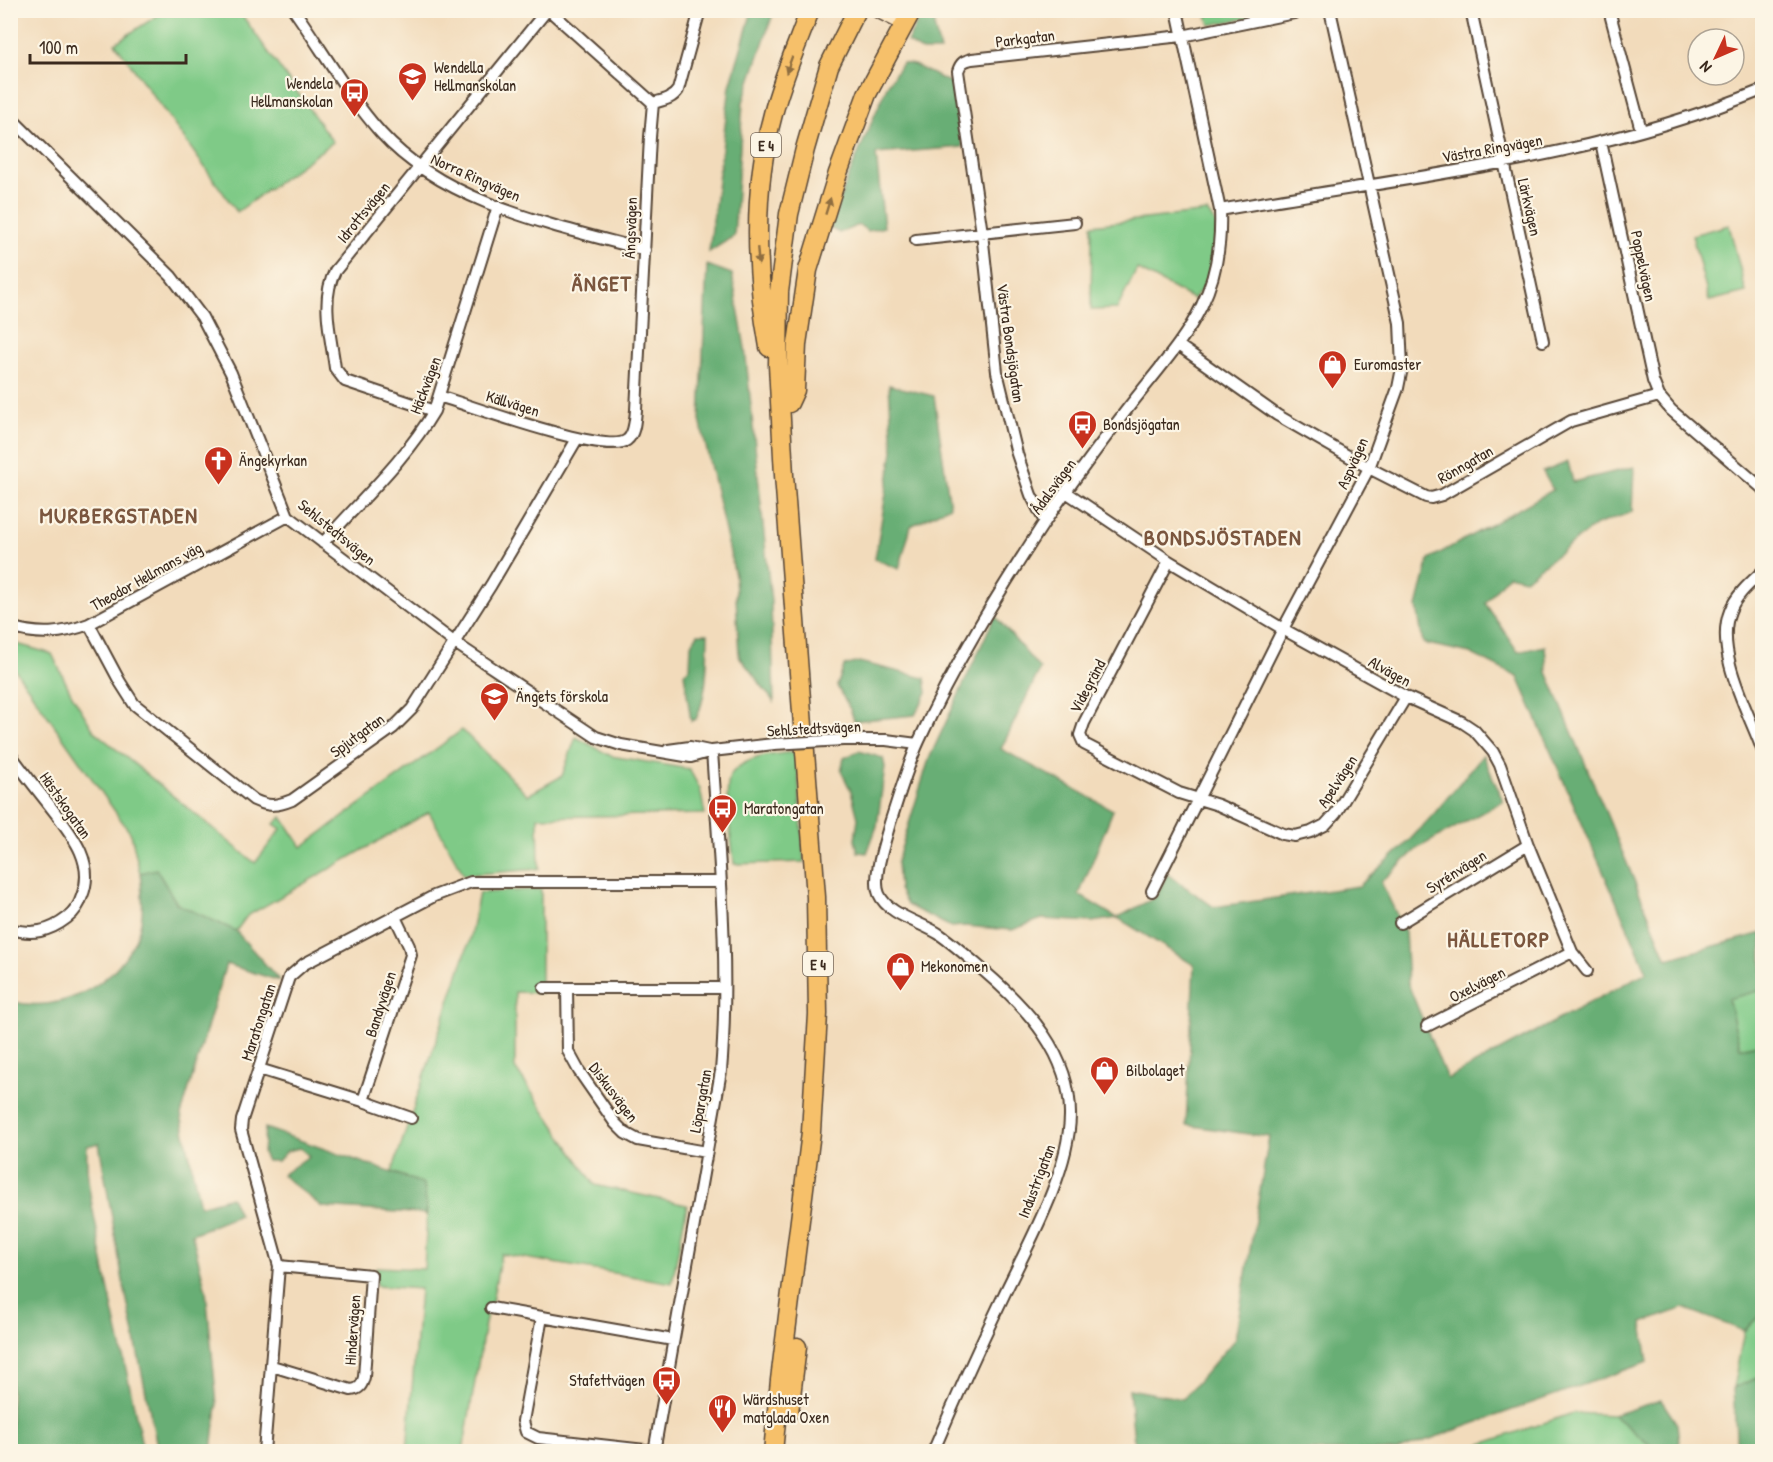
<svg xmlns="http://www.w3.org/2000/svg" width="1773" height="1462" font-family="'Patrick Hand',sans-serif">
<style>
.green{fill:#7fca87;stroke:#5d7a52;stroke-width:1.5}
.forest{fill:#67ae74;stroke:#516c49;stroke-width:1.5}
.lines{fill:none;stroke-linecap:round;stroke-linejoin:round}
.minor-casing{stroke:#564536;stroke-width:14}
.secondary-casing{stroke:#564536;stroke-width:18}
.trunk-casing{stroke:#564536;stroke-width:21}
.minor{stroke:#fff;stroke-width:10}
.secondary{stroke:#fbe6c4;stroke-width:15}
.trunk{stroke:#f6c06b;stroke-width:18}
.minor-bridge-casing{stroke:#564536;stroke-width:14;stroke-linecap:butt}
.minor-bridge{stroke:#fff;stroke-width:10}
.oneway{fill:#8f6e41}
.labels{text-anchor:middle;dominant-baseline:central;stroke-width:4.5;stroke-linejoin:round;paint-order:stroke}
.shield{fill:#fcf5e5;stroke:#75675a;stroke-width:1.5}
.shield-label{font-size:15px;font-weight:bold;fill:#3b2a1e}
.street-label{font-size:16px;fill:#3b2a1e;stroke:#fcf5e5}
.poi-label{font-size:16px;fill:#3b2a1e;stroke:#fcf5e5;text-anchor:start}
.district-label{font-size:22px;font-weight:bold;letter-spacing:1.5px;fill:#7b563e;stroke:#fcf5e5}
</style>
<rect width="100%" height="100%" fill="#fcf5e5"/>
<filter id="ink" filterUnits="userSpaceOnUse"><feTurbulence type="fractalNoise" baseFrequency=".0167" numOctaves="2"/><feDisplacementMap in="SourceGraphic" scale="12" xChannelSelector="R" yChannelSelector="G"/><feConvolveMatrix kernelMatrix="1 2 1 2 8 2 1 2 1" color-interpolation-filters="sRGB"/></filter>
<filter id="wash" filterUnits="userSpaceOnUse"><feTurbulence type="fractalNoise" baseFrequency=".008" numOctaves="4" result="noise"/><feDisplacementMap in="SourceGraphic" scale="24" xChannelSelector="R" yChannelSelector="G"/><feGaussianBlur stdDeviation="1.35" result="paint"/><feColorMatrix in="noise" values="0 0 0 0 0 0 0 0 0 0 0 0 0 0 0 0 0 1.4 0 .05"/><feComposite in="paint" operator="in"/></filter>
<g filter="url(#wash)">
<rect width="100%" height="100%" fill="#f2dbbb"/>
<path class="green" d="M166,10L239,11L333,142L237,212L115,43Z
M1205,11H1284L1210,25Z
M1207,212L1216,223V242L1207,284L1193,299L1137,269L1117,309L1091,310L1092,225Z
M1729,225L1746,292L1709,301L1692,235Z
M10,642L52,654L72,695L94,731L255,863L281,829L274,824L282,817L302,847L462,730L528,795L562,776L576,737L611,756L689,769L700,789L705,814L538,817L539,869L464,875L429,812L247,916L236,931L177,904L156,869L140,873L131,834L11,664Z
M797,752L804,862L734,864C733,845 721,786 732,773C747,755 776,754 797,752Z
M541,889V993L515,992V1068L595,1185L687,1205L672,1283L501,1254L492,1302L487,1312L463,1451H407L420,1289L376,1286V1267L424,1269L427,1214L424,1184L392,1172L469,942L479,893Z
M1762,990V1043L1740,1048L1728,998Z
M1762,1313V1376L1733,1388L1744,1331Z
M1573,1413L1613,1415L1650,1445L1651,1451L1458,1452Z"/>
<path class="forest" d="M752,11H774L743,102L734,236L709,252L730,86Z
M923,11H938L934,26L940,51H922L907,42Z
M902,63L914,65L953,84L963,147L876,154L884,227L868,231L859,225L839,233L830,228L847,180L888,84Z
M707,265L732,274L745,348L771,602L774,702L739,656L735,575L700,420Z
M889,385L934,396L950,506L911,526L899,569L875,559L893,451Z
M1568,462L1573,482L1634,467L1632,512L1596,525L1525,579L1508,575L1485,603L1518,652L1545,646L1547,672L1667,959L1762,933V990L1728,999L1740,1048L1762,1043V1313L1744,1331L1684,1308L1642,1323L1648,1362L1396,1451H1135L1129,1389L1183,1399L1235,1339L1269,1137L1186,1125L1194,965L1118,918L1092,922L1042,919L1012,930L964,926L951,927L907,905L899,889L897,862L929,759L995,616L1040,669L1001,749L1113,810L1079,895L1117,918L1156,897L1167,874L1214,907L1359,886L1405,845L1433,815L1483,755L1503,801L1418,848L1381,882L1405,932L1408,984L1447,1079L1647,972L1518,677L1470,653L1423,643L1417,607L1429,559L1553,490L1543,472Z
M698,634H708C707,662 708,694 696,719L691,721L684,673L690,668L691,645Z
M859,662L925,678L927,692L915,715L854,721L851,711L837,686L844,666Z
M859,751L883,758L885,767L877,826L867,853L858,852L855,840L858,818L851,791L841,771L844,758Z
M156,869L177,904L236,931L280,981L226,964L181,1115L200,1206L231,1197L239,1215L192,1234L206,1291L217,1405L212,1451H158L123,1281L99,1143L87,1146C85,1179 93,1209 99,1241C112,1312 130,1381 143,1451H11V1001C61,1016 120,982 138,933C145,914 142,893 140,873Z
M265,1128L424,1184L427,1214L322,1207L282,1175L309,1156L300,1148L287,1151L278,1161H267L263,1153Z
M1762,1376V1451H1737L1733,1388Z
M1661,1400L1677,1424L1680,1451H1651L1650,1445L1613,1415Z"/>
</g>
<g filter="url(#ink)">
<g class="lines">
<defs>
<path id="minor" d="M294,10C323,51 348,96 381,133C445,204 556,226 645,250
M549,10L653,103
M1471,10L1543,341
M1609,10L1641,130
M1762,10V12
M653,103C664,100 672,99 678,90L700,10
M10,117L171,276L202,317L231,373L288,516L455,643L596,737L621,745L691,757L712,751L774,744
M1601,142L1653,381L1659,396
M1220,210C1402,177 1590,161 1762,90
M916,240L1075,223
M1178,345L1277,415L1369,468L1426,497L1431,498L1442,495L1571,421L1659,396L1671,410L1762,488
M439,396C468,405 607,456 627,440C635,434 635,419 636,410L650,137L653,103
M434,411L345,381L335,368C331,337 320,300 335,271L547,10
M1066,492L1169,561L1283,629L1406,697L1462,722L1474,730L1493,752L1500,765L1528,845L1572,952L1587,971
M1045,522L1031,495L1017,454L997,372L982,233L958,71C961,62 964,61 972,59L1182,36L1309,10
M323,543C361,500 405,460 434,411L498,206
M1169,561L1084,723L1080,735L1084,744L1179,793L1218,805L1283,834L1295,836L1311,832L1325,825L1336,813L1406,697
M1762,572C1750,583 1736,595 1730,611C1714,651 1748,711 1762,749
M89,624L120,682L134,704L254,800C269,807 277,806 292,800L393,728L412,709L491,585L577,439
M10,627C39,636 62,634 89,624L288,516
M843,740H886L917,744
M668,750L690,747L709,751
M10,754C22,770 34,786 47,802C67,829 97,860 82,896C79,906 75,912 67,918C49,932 32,935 10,929
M1152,891L1283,629L1369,468L1398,388L1402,368L1400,323L1330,10
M1400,923L1528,845
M544,988H724
M567,988L568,1051L579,1071L615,1123L625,1133L638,1140L706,1152
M1427,1026L1572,952
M259,1069L363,1101L411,955L409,946L395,917
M363,1101L411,1118
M491,1308L542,1317
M272,1366L351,1390C360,1389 362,1385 364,1377L371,1275L279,1266
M654,1451L538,1438L526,1432L523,1421L542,1317L673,1340
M264,1452L279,1266L241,1130L242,1120L289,977L304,964L434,896L471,882H721
M654,1452L721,1071C730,965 719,857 712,751
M933,1452C955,1400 978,1349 1002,1299C1027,1246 1069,1174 1070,1116C1071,1054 1027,1008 984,971C969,958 955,945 939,934C921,922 888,915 879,894C872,877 885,842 890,823C899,796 907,767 919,741C953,666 997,595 1042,526C1069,486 1098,447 1128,408C1180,341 1224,302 1220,210L1177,10"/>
<path id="secondary" d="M878,10L904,23"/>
<path id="trunk" d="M769,347C755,270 752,191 773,114C782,79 797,45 810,10
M789,403L795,390L797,344L808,270L838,173L867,94L912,10
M789,1412L797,1347
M773,1452L780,1380L811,1132L818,1014L816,897L784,475L778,365L779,292L789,214L805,149L829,66L857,10"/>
</defs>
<use href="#minor" class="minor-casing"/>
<use href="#secondary" class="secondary-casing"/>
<use href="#trunk" class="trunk-casing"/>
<use href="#minor" class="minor"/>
<use href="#secondary" class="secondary"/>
<use href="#trunk" class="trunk"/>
<defs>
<path id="minor-bridge" d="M774,744L843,740"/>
</defs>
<use href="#minor-bridge" class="minor-bridge-casing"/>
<use href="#minor-bridge" class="minor-bridge"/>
</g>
<defs><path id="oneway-solid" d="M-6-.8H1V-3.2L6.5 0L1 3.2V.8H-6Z" transform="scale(1.5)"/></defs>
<g class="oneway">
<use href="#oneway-solid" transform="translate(789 65) rotate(110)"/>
<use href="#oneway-solid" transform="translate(828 206) rotate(-73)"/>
<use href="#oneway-solid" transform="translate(758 256) rotate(85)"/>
</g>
</g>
<defs>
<symbol id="school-pin" viewBox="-11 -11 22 30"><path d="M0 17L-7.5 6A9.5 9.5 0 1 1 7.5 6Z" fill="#c8321e" stroke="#fcf5e5"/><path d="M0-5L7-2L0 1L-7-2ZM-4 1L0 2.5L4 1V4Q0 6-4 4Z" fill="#fff"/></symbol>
<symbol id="bus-pin" viewBox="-11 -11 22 30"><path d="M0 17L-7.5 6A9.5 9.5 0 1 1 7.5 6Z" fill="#c8321e" stroke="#fcf5e5"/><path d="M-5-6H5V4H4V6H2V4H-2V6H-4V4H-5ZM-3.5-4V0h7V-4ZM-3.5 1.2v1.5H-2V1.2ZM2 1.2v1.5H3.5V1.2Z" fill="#fff"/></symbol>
<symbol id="shop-pin" viewBox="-11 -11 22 30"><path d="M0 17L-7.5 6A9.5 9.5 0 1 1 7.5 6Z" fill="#c8321e" stroke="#fcf5e5"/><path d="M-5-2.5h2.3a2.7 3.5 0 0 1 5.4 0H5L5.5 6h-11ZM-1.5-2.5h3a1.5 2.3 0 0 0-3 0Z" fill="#fff"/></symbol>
<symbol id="church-pin" viewBox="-11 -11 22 30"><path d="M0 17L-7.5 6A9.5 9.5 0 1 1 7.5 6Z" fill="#c8321e" stroke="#fcf5e5"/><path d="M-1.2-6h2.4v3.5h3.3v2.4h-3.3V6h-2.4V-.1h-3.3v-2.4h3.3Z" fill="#fff"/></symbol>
<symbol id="restaurant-pin" viewBox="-11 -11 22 30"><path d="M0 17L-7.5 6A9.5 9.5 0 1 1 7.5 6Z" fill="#c8321e" stroke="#fcf5e5"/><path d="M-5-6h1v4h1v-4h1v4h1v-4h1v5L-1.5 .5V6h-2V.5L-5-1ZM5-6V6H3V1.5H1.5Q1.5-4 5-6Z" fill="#fff"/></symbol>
</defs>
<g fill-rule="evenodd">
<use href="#school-pin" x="396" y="60" width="33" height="45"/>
<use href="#bus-pin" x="338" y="76" width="33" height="45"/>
<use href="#shop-pin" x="1316" y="348" width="33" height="45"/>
<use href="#bus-pin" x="1066" y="408" width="33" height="45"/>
<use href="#church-pin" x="202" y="444" width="33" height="45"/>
<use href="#school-pin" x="478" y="680" width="33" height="45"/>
<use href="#bus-pin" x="706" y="792" width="33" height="45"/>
<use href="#shop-pin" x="884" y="950" width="33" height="45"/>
<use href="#shop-pin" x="1088" y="1054" width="33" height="45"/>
<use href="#bus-pin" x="650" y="1364" width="33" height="45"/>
<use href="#restaurant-pin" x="706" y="1392" width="33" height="45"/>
</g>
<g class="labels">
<g class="shield">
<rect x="751" y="133" width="30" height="24" rx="4.5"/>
<rect x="803" y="952" width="30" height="24" rx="4.5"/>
</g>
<g class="shield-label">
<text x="766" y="145">E 4</text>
<text x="818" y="964">E 4</text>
</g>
<g class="street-label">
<text transform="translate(1025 38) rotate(-7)">Parkgatan</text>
<text transform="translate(1492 148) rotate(-10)">Västra Ringvägen</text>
<text transform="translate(476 177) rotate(24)">Norra Ringvägen</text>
<text transform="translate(1530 207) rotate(77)">Lärkvägen</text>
<text transform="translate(363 212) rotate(-51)">Idrottsvägen</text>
<text transform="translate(630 228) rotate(-88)">Ängsvägen</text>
<text transform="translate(1644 266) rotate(78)">Poppelvägen</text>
<text transform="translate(1011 343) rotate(82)">Västra Bondsjögatan</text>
<text transform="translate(425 385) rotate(-69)">Häckvägen</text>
<text transform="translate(513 403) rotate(17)">Källvägen</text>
<text transform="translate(1352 463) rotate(-66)">Aspvägen</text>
<text transform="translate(1465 464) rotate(-30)">Rönngatan</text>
<text transform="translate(1053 486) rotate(-54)">Ådalsvägen</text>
<text transform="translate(337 532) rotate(39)">Sehlstedtsvägen</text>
<text transform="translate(146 576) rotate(-29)">Theodor Hellmans väg</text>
<text transform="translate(1390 671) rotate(29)">Alvägen</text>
<text transform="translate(1087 686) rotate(-62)">Videgränd</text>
<text transform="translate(814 728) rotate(-3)">Sehlstedtsvägen</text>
<text transform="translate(357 735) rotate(-36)">Spjutgatan</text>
<text transform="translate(1337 781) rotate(-57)">Apelvägen</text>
<text transform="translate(66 805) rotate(55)">Hästskogatan</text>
<text transform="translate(1456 871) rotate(-32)">Syrénvägen</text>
<text transform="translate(1477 984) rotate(-27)">Oxelvägen</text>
<text transform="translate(380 1004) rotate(-72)">Bandyvägen</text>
<text transform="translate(258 1022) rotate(-72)">Maratongatan</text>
<text transform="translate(614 1092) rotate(53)">Diskusvägen</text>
<text transform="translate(700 1101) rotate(-80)">Löpargatan</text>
<text transform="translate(1036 1181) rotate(-69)">Industrigatan</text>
<text transform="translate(352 1330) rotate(-86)">Hindervägen</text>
</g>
<g class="poi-label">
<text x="434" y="67">Wendella<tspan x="434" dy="18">Hellmanskolan</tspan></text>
<text x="333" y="83" text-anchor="end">Wendela<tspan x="333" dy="18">Hellmanskolan</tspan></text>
<text x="1354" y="364">Euromaster</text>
<text x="1103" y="424">Bondsjögatan</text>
<text x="239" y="460">Ängekyrkan</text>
<text x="516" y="696">Ängets förskola</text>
<text x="744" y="808">Maratongatan</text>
<text x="921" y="966">Mekonomen</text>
<text x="1126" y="1070">Bilbolaget</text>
<text x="645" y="1380" text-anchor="end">Stafettvägen</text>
<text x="743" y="1399">Wärdshuset<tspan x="743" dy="18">matglada Oxen</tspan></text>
</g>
<g class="district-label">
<text x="602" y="283">ÄNGET</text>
<text x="119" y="515">MURBERGSTADEN</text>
<text x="1223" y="537">BONDSJÖSTADEN</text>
<text x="1499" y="939">HÄLLETORP</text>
</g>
</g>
<rect width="1773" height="1462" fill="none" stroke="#fcf5e5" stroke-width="36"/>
<g transform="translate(1716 57) rotate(226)"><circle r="28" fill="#fcf5e5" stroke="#afa495" stroke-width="1.5"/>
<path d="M0-4.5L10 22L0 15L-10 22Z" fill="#c8321e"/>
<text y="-9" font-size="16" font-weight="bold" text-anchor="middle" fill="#3b2a1e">N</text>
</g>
<path d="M30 54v9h156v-9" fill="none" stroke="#3b2a1e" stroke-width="3"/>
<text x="39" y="54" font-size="18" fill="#3b2a1e" stroke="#fcf5e5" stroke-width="4.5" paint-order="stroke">100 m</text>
</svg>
